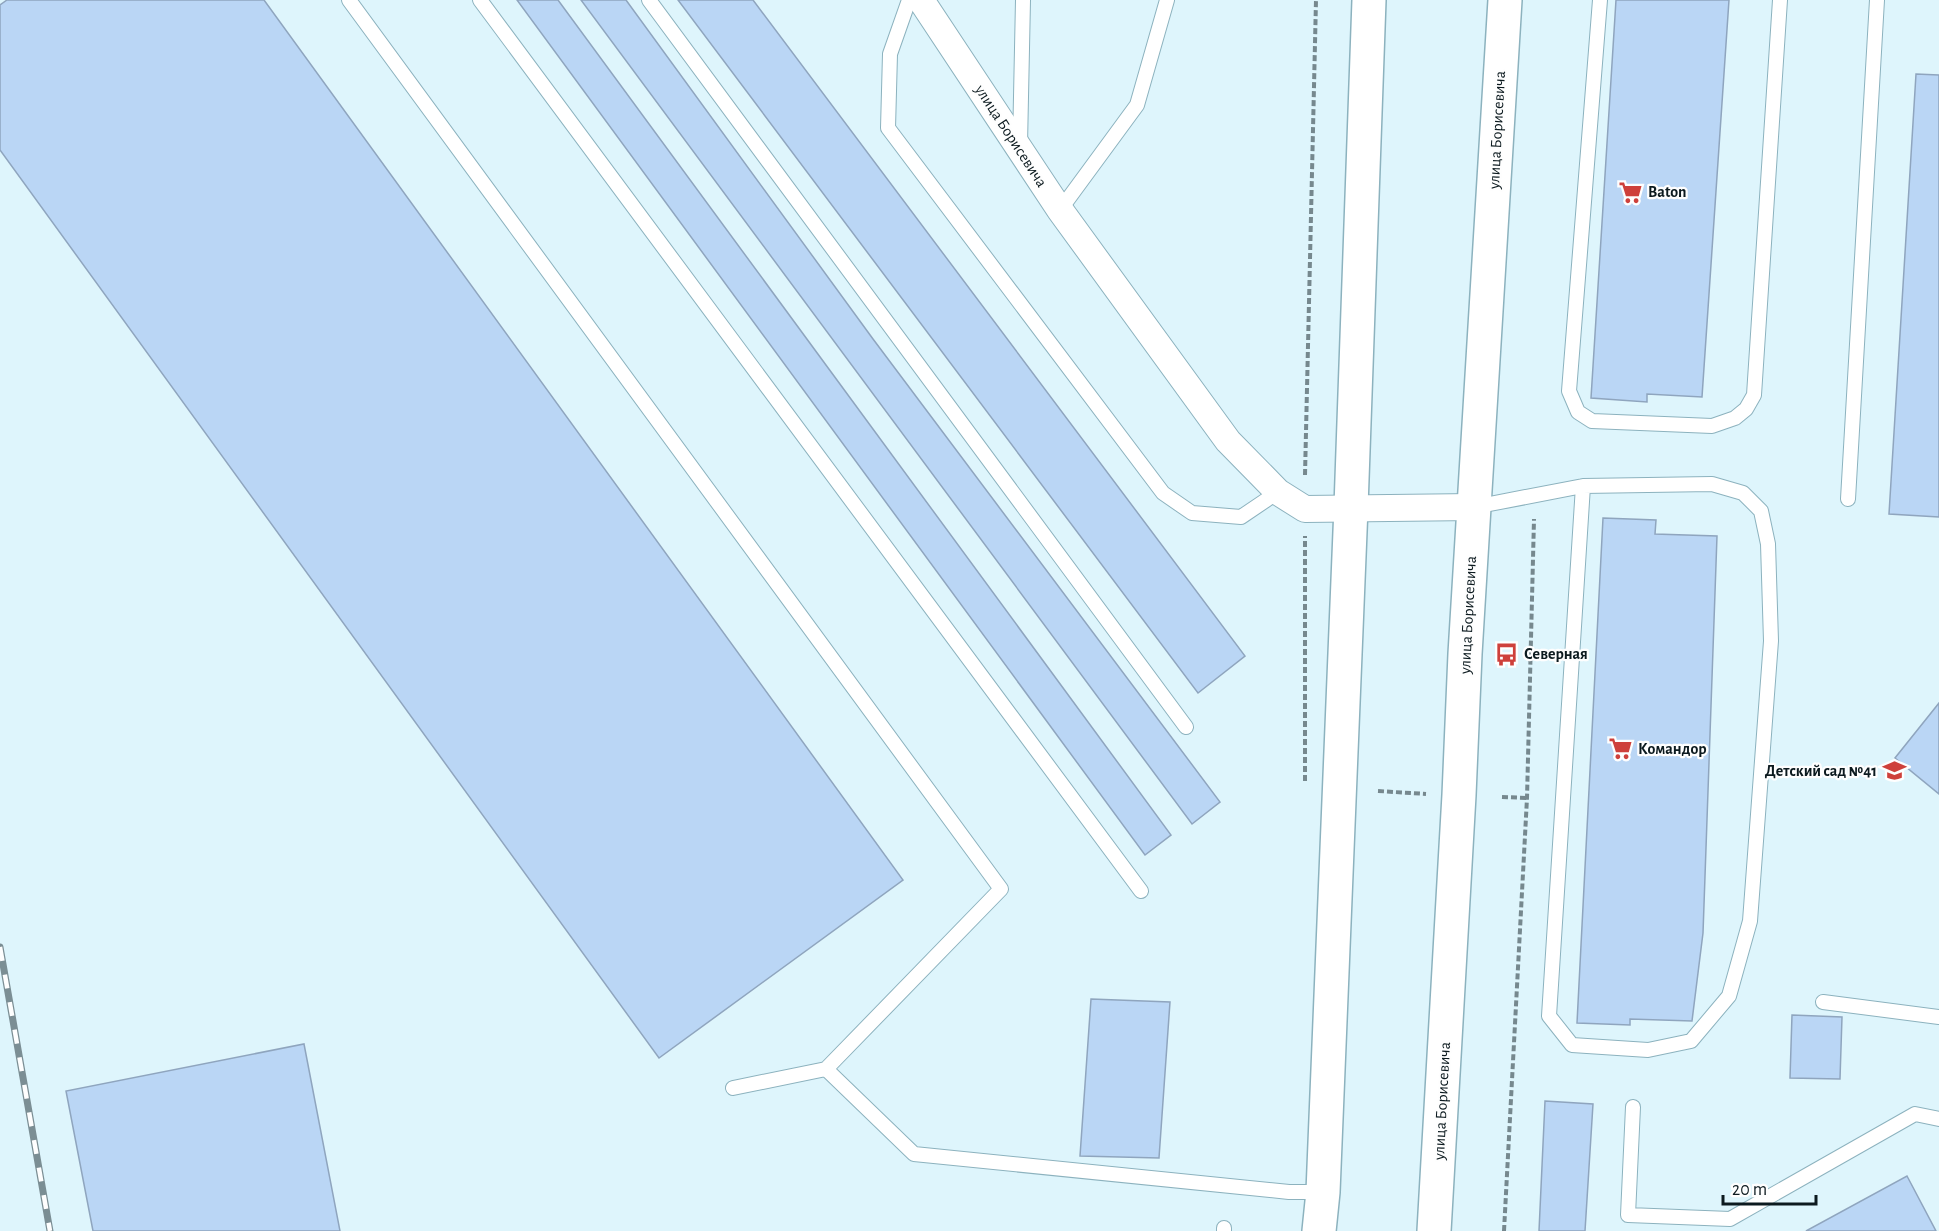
<svg xmlns="http://www.w3.org/2000/svg" width="1939" height="1231" font-family="'Alegreya Sans',sans-serif">
<style>
.building{fill:#bad6f5;stroke:#8fa5be;stroke-width:1.5}
.lines{fill:none;stroke-linecap:round;stroke-linejoin:round}
.lane-casing{stroke:#8cb2be;stroke-width:16}
.street-casing{stroke:#8cb2be;stroke-width:28}
.secondary-casing{stroke:#8cb2be;stroke-width:36}
.path{stroke:#76888e;stroke-width:4;stroke-dasharray:6 3;stroke-linecap:butt}
.lane{stroke:#fff;stroke-width:14}
.street{stroke:#fff;stroke-width:26}
.secondary{stroke:#fff;stroke-width:33}
.rail-casing{stroke:#7b8e94;stroke-width:7}
.rail{stroke:#fefefe;stroke-width:4.5;stroke-dasharray:14;stroke-linecap:butt}
.labels{text-anchor:middle;dominant-baseline:central;stroke-width:4.5;stroke-linejoin:round;paint-order:stroke}
.street-label{font-size:16px;fill:#0c1a1f;stroke:#fefefe}
.poi-label{font-size:16px;font-weight:bold;fill:#0c1a1f;stroke:#fefefe;text-anchor:start}
</style>
<rect width="100%" height="100%" fill="#def5fc"/>
<path class="building" d="M7,0H264L903,880L659,1058L0,150V5Z
M517,0H558L1171,835L1145,855Z
M581,0H626L873,339L1220,802L1192,824Z
M678,0H753L1245,656L1198,693Z
M1616,0H1729L1702,397L1647,394V402L1591,398Z
M1916,74L1939,75V517L1889,514Z
M1603,518L1656,520L1655,534L1717,536L1703,933L1692,1021L1630,1019V1025L1577,1023Z
M1939,703V794L1895,758Z
M1091,999L1170,1002L1159,1158L1080,1156Z
M1792,1015L1842,1017L1840,1079L1790,1078Z
M304,1044L340,1231H93L66,1091Z
M1545,1101L1593,1104L1585,1231H1539Z
M1907,1176L1936,1231H1806Z"/>
<g class="lines">
<defs>
<path id="lane" d="M349,0L1001,889L826,1069L733,1088
M480,0L1141,891
M649,0L1186,727
M909,0L890,54L888,128L1163,493L1192,513L1241,517L1278,492
M1600,0L1569,391L1578,412L1592,421L1712,426L1735,418L1746,409L1754,395L1780,0
M1020,145L1023,0
M1060,210L1137,105L1167,0
M1848,499L1877,0
M1474,507L1583,486L1712,484L1743,493L1761,511L1768,544L1771,641L1750,921L1729,996L1691,1041L1648,1050L1572,1045L1549,1016L1583,486
M1823,1002L1939,1017
M826,1069L914,1154L1289,1192H1323
M1633,1107L1628,1215L1730,1219L1915,1114L1939,1119
M1224,1231V1228"/>
<path id="street" d="M921,0L1060,210L1228,441L1278,492L1305,509L1474,507"/>
<path id="secondary" d="M1319,1231L1323,1192L1351,507L1369,0
M1434,1231L1459,795L1465,654L1505,0"/>
</defs>
<use href="#lane" class="lane-casing"/>
<use href="#street" class="street-casing"/>
<use href="#secondary" class="secondary-casing"/>
<path class="path" d="M1305,475L1316,0
M1305,781V536
M1378,791L1426,794
M1502,797L1527,798
M1504,1231L1527,798L1534,519"/>
<use href="#lane" class="lane"/>
<use href="#street" class="street"/>
<use href="#secondary" class="secondary"/>
<defs>
<path id="rail" d="M0,947L50,1231"/>
</defs>
<use href="#rail" class="rail-casing"/>
<use href="#rail" class="rail"/>
</g>
<defs>
<symbol id="supermarket-bare" viewBox="-9 -9 18 18"><path d="M-6-5.5h2.5l.6 2H6L4.5 2H-2.5L-4.4-4H-6ZM-1.5 3.2a1.3 1.3 0 1 0 .1 0ZM3 3.2a1.3 1.3 0 1 0 .1 0Z" fill="#ce403b" stroke="#fefefe" stroke-width="2.5" paint-order="stroke"/></symbol>
<symbol id="bus-bare" viewBox="-9 -9 18 18"><path d="M-5-6H5V4H4V6H2V4H-2V6H-4V4H-5ZM-3.5-4V0h7V-4ZM-3.5 1.2v1.5H-2V1.2ZM2 1.2v1.5H3.5V1.2Z" fill="#ce403b" stroke="#fefefe" stroke-width="2.5" paint-order="stroke"/></symbol>
<symbol id="school-bare" viewBox="-9 -9 18 18"><path d="M0-5L7-2L0 1L-7-2ZM-4 1L0 2.5L4 1V4Q0 6-4 4Z" fill="#ce403b" stroke="#fefefe" stroke-width="2.5" paint-order="stroke"/></symbol>
</defs>
<g fill-rule="evenodd">
<use href="#supermarket-bare" x="1614" y="176" width="33" height="33"/>
<use href="#bus-bare" x="1490" y="638" width="33" height="33"/>
<use href="#supermarket-bare" x="1604" y="732" width="33" height="33"/>
<use href="#school-bare" x="1878" y="754" width="33" height="33"/>
</g>
<g class="labels">
<g class="street-label">
<text transform="translate(1497 130) rotate(-87)">улица Борисевича</text>
<text transform="translate(1011 136) rotate(57)">улица Борисевича</text>
<text transform="translate(1468 615) rotate(-87)">улица Борисевича</text>
<text transform="translate(1442 1101) rotate(-87)">улица Борисевича</text>
</g>
<g class="poi-label">
<text x="1648" y="192">Baton</text>
<text x="1524" y="654">Северная</text>
<text x="1638" y="749">Командор</text>
<text x="1877" y="771" text-anchor="end">Детский сад №41</text>
</g>
</g>
<path d="M1723 1195v9h93v-9" fill="none" stroke="#0c1a1f" stroke-width="3"/>
<text x="1732" y="1195" font-size="18" fill="#0c1a1f" stroke="#fefefe" stroke-width="4.5" paint-order="stroke">20 m</text>
</svg>
